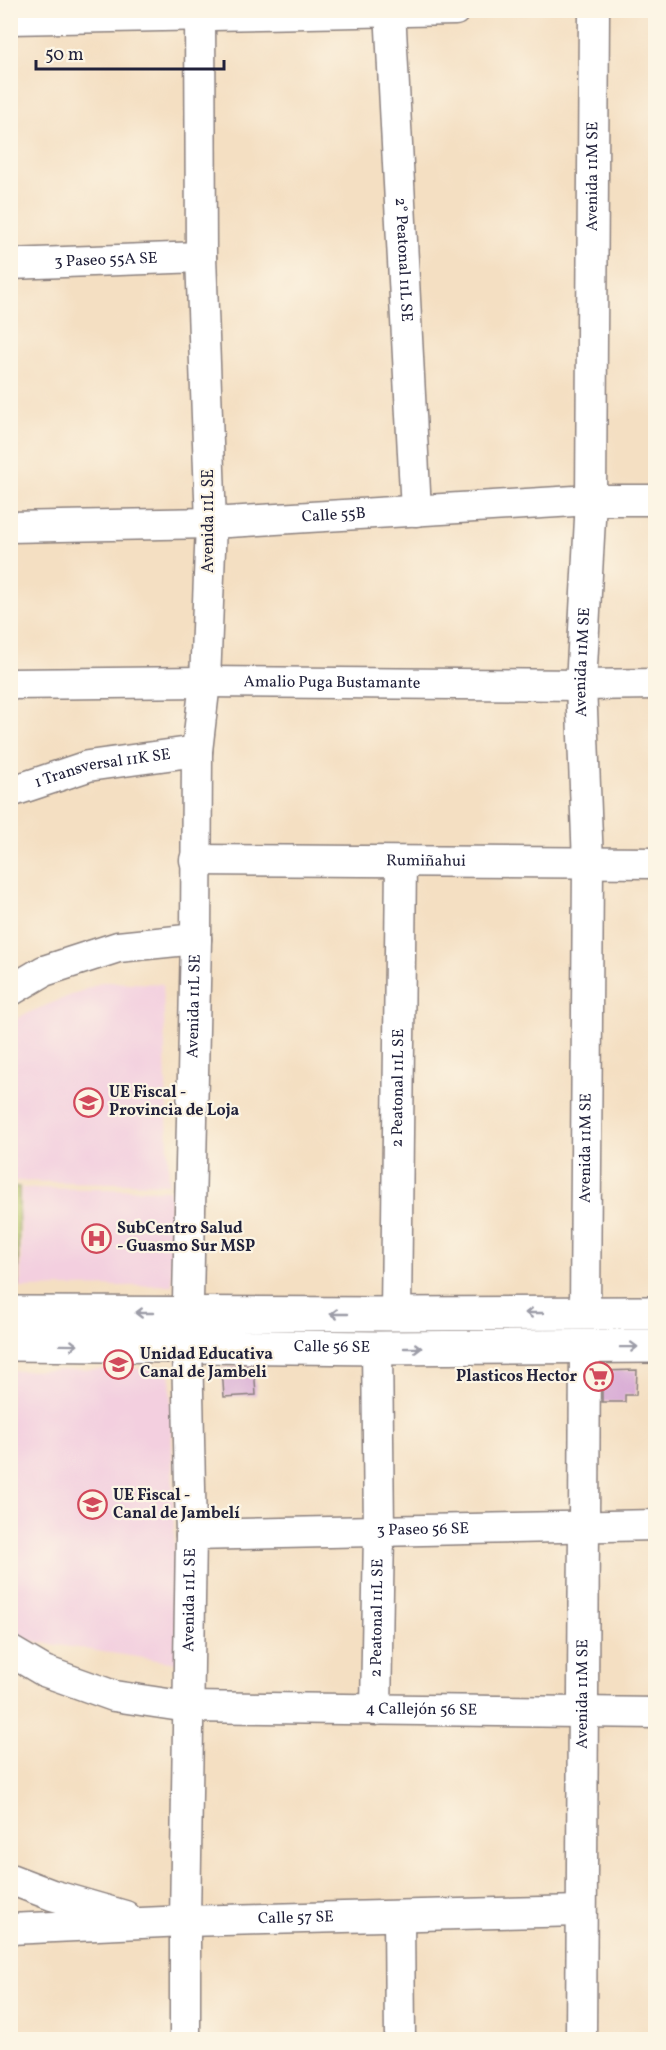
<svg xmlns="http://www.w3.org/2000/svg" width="666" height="2050" font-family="Vollkorn,serif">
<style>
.built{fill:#f3cfdf}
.green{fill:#b6c669;stroke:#6c7452;stroke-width:1.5}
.building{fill:#d5a5d4}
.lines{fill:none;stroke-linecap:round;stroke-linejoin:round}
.minor-casing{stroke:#8b807e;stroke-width:33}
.major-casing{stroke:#8b807e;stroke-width:36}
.minor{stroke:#fff;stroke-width:30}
.major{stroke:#fff;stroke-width:33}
.oneway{stroke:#9c9ca7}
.labels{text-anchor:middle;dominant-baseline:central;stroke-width:4.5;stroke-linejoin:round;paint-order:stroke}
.street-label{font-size:16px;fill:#22223b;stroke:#fcf5e5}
.poi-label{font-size:16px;font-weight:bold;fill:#22223b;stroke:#fcf5e5;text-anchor:start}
</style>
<rect width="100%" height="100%" fill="#fcf5e5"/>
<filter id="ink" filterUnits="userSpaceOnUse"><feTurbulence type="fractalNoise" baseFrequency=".0167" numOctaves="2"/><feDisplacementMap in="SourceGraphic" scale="12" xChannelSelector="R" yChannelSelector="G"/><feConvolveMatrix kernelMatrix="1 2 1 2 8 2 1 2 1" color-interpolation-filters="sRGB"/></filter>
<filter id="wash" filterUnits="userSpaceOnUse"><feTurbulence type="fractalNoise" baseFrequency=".008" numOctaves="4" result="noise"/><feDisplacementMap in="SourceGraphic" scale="24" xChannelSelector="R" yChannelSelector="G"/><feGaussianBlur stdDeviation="1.35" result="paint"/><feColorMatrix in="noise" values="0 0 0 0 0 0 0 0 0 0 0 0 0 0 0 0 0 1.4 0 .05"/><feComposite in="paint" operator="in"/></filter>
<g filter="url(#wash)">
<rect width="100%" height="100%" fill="#f4dfc2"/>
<path class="built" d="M103,982L163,984L169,1184L11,1181V1023L23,1015Z
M21,1188L170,1190L172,1285L21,1288Z
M170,1368L177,1663L11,1638L10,1371Z"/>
<path class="green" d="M11,1187H19L18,1287H11Z"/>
<g id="blocks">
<path class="building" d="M254,1366L256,1395L224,1397L222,1368Z
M637,1370L636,1395H625V1402H602V1371Z"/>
</g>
</g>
<g filter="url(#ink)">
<use href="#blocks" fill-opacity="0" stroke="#8b807e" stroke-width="1.5"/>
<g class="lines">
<defs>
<g id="minor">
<path id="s1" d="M390,10L416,511"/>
<path d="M10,19L455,10"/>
<path id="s2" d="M10,264L201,257"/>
<path id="s3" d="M10,527L211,523L591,500H656"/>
<path id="s4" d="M10,684L205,682L581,685L656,684"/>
<path id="s5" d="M10,792L88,766L197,751"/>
<path id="s6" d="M195,860L656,863"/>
<path d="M10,991L44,971L118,947L196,939"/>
<path id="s7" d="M585,1313L588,863L581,685L591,500L594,10"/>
<path id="s8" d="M396,1314L401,862"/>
<path id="s9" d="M191,1535L656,1525"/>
<path id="s10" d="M10,1651L44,1671L114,1696L188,1707L656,1713"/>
<path id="s11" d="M376,1710L379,1531L377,1348"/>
<path d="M10,1879L52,1895L125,1916"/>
<path d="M399,1917L400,2040"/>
<path id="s12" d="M10,1929L185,1921L581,1911"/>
<path id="s13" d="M185,2040V1921L191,1535L187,1345L196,939L197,751L205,682L211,523L201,257L200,10"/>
<path id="s14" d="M581,2040L585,1348"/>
</g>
<g id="major">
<path d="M10,1313L396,1314L656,1313"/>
<path id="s15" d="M10,1344L377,1348L656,1346"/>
</g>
</defs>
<use href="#minor" class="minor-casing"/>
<use href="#major" class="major-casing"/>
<use href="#minor" class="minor"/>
<use href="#major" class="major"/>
</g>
<defs><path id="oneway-shaft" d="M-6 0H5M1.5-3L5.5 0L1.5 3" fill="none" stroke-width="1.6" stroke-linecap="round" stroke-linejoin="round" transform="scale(1.5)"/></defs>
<g class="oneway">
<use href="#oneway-shaft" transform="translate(144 1313) rotate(-180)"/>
<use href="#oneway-shaft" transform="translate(534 1313) rotate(180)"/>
<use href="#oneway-shaft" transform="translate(339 1314) rotate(-180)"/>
<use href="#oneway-shaft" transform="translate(69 1345) rotate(1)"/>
<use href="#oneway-shaft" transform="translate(629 1347) rotate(-1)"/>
<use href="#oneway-shaft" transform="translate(413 1348)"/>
</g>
</g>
<defs>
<symbol id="school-ring" viewBox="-11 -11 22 22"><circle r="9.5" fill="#fcf5e5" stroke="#d1495b" stroke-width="1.5"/><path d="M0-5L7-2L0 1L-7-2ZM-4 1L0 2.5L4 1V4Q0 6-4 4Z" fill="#d1495b"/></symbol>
<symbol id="hospital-ring" viewBox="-11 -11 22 22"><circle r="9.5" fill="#fcf5e5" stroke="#d1495b" stroke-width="1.5"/><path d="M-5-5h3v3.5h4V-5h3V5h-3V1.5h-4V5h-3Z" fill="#d1495b"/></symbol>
<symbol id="supermarket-ring" viewBox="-11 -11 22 22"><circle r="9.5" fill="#fcf5e5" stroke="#d1495b" stroke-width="1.5"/><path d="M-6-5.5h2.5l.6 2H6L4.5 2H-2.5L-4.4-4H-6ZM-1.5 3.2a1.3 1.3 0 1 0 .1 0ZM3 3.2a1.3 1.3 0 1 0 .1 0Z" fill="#d1495b"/></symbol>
</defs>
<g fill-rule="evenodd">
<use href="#school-ring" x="72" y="1086" width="33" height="33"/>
<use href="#hospital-ring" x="80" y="1222" width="33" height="33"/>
<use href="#school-ring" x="102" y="1348" width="33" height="33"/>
<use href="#supermarket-ring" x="582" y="1360" width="33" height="33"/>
<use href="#school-ring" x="76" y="1488" width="33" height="33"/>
</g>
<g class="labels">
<g class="street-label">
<text stroke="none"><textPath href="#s7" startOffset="1137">Avenida 11M SE</textPath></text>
<text stroke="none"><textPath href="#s2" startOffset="96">3 Paseo 55A SE</textPath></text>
<text stroke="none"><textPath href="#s1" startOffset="250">2° Peatonal 11L SE</textPath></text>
<text stroke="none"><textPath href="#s3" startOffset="324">Calle 55B</textPath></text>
<text transform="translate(209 521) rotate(-90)">Avenida 11L SE</text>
<text stroke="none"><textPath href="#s7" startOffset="651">Avenida 11M SE</textPath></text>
<text stroke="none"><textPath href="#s4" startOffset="322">Amalio Puga Bustamante</textPath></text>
<text stroke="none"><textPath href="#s5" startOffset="96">1 Transversal 11K SE</textPath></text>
<text stroke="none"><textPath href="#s6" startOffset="231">Rumiñahui</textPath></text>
<text stroke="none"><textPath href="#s13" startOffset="1034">Avenida 11L SE</textPath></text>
<text stroke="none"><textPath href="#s8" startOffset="226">2 Peatonal 11L SE</textPath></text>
<text stroke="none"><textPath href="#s7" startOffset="165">Avenida 11M SE</textPath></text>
<text stroke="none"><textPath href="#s15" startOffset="322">Calle 56 SE</textPath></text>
<text stroke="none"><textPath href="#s9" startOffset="232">3 Paseo 56 SE</textPath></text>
<text stroke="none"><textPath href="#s13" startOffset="440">Avenida 11L SE</textPath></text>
<text stroke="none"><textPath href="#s11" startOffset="92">2 Peatonal 11L SE</textPath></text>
<text stroke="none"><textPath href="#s14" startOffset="346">Avenida 11M SE</textPath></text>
<text stroke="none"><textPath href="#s10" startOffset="422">4 Callejón 56 SE</textPath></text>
<text stroke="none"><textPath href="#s12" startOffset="286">Calle 57 SE</textPath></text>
</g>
<g class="poi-label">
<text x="109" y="1093">UE Fiscal -<tspan x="109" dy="18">Provincia de Loja</tspan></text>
<text x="117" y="1229">SubCentro Salud<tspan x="117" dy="18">- Guasmo Sur MSP</tspan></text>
<text x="140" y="1355">Unidad Educativa<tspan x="140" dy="18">Canal de Jambeli</tspan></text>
<text x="577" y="1377" text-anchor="end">Plasticos Hector</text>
<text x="113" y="1496">UE Fiscal -<tspan x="113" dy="18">Canal de Jambelí</tspan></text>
</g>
</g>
<rect width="666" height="2050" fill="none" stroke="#fcf5e5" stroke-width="36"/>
<path d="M36 60v9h188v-9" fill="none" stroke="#22223b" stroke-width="3"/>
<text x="45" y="60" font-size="18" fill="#22223b" stroke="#fcf5e5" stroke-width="4.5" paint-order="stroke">50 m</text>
</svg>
